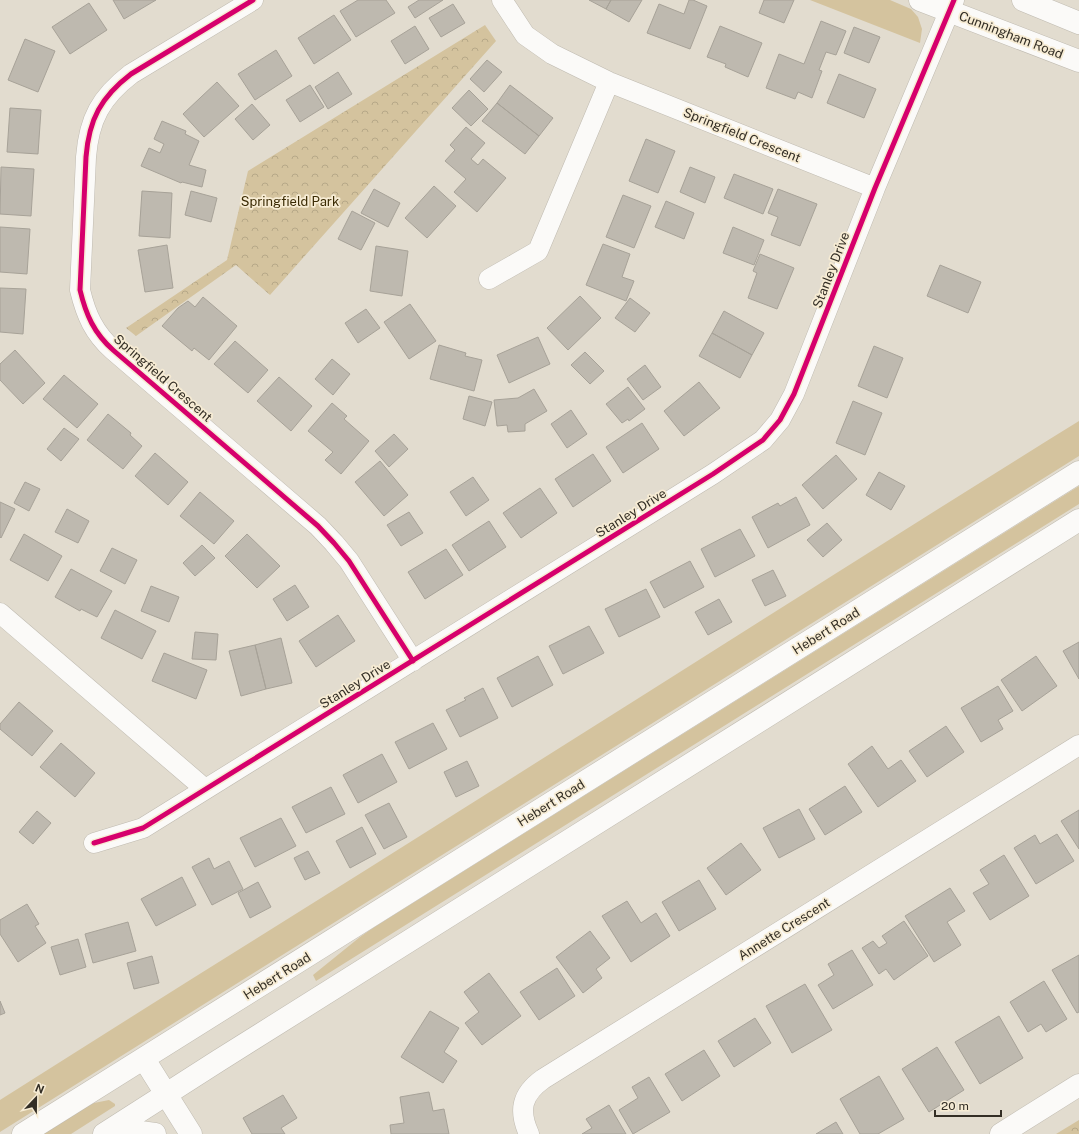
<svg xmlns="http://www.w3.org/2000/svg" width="1079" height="1134" font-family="'Public Sans',sans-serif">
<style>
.grass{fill:#d4c39e}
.park{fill:url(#park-crowns)}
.building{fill:#beb9af;stroke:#a7a298}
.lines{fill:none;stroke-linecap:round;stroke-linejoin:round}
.street-casing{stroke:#bfbab0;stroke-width:21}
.secondary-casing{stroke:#bfbab0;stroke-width:23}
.street{stroke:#fbfaf8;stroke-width:20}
.secondary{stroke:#fbfaf8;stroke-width:22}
.cycleway-casing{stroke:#f7ecd4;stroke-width:8}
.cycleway{stroke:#d6006c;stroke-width:5}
.labels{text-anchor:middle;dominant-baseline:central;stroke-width:3.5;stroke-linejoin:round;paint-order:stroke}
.street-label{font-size:13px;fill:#332e25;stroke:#f7ecd4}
.park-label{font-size:13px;fill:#3b2b04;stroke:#f7ecd4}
</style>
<defs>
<pattern id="park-crowns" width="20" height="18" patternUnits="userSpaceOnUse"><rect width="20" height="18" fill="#d4c39e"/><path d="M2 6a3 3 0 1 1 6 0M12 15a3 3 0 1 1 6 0" fill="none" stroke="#b6a888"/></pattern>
</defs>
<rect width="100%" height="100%" fill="#e2dccf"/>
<path class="grass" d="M810,0H890L911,9L918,17L922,29L920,43Z
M1079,421V456L0,1132V1100C162,997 325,896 488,793C685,669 881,544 1079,421Z
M1079,486V504L316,981L313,975L360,937L373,928Z
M109,1100L115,1104V1106L71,1134H42L84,1108L94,1103Z"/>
<path class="park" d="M485,25L496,41L270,295L236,265L136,336L126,328L227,260L231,243L248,171Z
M1079,1120V1134H1056Z"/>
<path class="building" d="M113,0H156L124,19Z
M358,0H386L395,13L356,37L340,11Z
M419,0H443L415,18L408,7Z
M589,0H611L606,9Z
M611,0H642L629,22L606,9Z
M689,0H693L707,6L690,49L647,33L659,4L684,14Z
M764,0H794L784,23L759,13Z
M89,3L107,30L70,54L52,27Z
M453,4L465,23L441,37L429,18Z
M334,15L351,40L314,64L298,38Z
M821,21L846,31L836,55L826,52L819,70L822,71L812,98L798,92L795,99L766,88L779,54L804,64Z
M415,26L429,49L405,64L391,41Z
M720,26L762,43L748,77L725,67L726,64L707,57Z
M854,27L880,37L869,63L844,53Z
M25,39L55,51L38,92L8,80Z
M276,50L292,76L255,100L238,74Z
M487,60L502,72L484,92L470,79Z
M338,72L352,94L328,109L315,87Z
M839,74L876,89L864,118L827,103Z
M217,82L239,106L204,137L183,114Z
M310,85L324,107L300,122L286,100Z
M510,85L553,118L539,136L497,103Z
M469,90L488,109L471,126L452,108Z
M497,103L539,136L525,154L482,121Z
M252,104L270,125L253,140L235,119Z
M10,108L41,110L38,154L7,152Z
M162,121L186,131L185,134L199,141L189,165L206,170L202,187L182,182L181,183L141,166L149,148L160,153L164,144L154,139Z
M466,127L485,143L471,159L478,165L483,159L506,178L477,212L454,192L466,179L445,161L455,150L450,145Z
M646,139L675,151L658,193L629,181Z
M1,167L34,169L31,216L0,214Z
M690,167L715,177L705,203L680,192Z
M734,174L773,189L763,214L724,198Z
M434,186L456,206L427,238L405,218Z
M374,189L400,203L388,227L361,213Z
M778,189L817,204L800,246L771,235L778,217L768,213Z
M142,191L172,193L170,238L139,236Z
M191,191L217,198L211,222L185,215Z
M623,195L651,206L634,248L606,237Z
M666,201L694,213L684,239L655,227Z
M352,211L375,223L361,250L338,239Z
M0,227L30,229L27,274L0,272Z
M733,227L764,240L754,265L723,253Z
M603,244L630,254L622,277L634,281L626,301L586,285Z
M167,245L173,288L145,292L138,250Z
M376,246L408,251L402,296L370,291Z
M760,254L794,268L777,309L748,298L757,273L753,271Z
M940,265L981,282L968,313L927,296Z
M0,288L26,289L23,334L0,332Z
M580,296L601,318L568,350L547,328Z
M203,297L237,326L209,360L194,348L192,351L162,326L178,308L188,301L195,307Z
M630,298L650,313L635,332L615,318Z
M410,304L436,341L409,359L384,322Z
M366,309L380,328L358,343L345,323Z
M724,311L764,333L752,355L712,333Z
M712,333L752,355L740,378L699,356Z
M538,337L550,364L509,383L497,355Z
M235,341L268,370L248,393L214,364Z
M439,345L466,353L465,356L482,360L474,391L430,379Z
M874,346L903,358L887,398L858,386Z
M15,350L45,383L23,404L0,380V364Z
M585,352L604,371L590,384L571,365Z
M332,359L350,374L333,395L315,379Z
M645,365L661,387L643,400L627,379Z
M64,375L98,404L77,428L43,399Z
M279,377L312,406L291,431L257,401Z
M699,382L720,408L684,436L664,411Z
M628,387L645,409L629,421L628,419L622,423L606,404Z
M534,389L547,411L525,424V431L508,432L507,425L497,426L494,400L518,398Z
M469,396L492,402L485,426L463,419Z
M853,401L882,413L865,455L836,443Z
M332,403L347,416L344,419L369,441L341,474L325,460L333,452L308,431Z
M571,410L587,434L567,448L551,424Z
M108,414L131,433L130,435L142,446L123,469L87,440Z
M642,423L659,449L623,473L606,447Z
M64,428L79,439L61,461L47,449Z
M394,434L408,449L389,467L375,451Z
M155,453L188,482L168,505L135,476Z
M593,454L611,481L573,507L555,479Z
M836,455L857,479L823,509L802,485Z
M380,461L408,495L384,516L355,482Z
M879,472L905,486L891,510L866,495Z
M473,477L489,500L466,516L450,492Z
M25,482L40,489L29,511L14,503Z
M540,488L557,513L521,538L503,513Z
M200,492L234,521L214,544L180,516Z
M796,497L810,525L768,548L752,517L778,503L780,506Z
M0,502L15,509L1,538L0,537Z
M67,509L89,521L78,543L55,532Z
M409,512L423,533L401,546L387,525Z
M489,521L506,547L469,571L452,545Z
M827,523L842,540L823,557L807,540Z
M740,529L755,556L715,577L701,549Z
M24,534L62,556L48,581L10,560Z
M247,534L280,566L257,588L225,556Z
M202,545L215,558L195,576L183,563Z
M112,548L137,560L125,584L100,571Z
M446,549L463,575L425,599L408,572Z
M690,561L704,587L664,608L650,582Z
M71,569L112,591L97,617L81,609L80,611L55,597Z
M773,570L786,596L765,606L752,580Z
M295,585L309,607L287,621L273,599Z
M151,586L179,597L169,622L141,611Z
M646,589L660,617L619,637L605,609Z
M719,599L732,622L708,635L695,612Z
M115,610L156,631L142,659L101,638Z
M338,615L355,641L316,667L299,641Z
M589,626L604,653L563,674L549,646Z
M195,632L218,634L216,660L192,659Z
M281,638L292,683L266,689L255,645Z
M1079,642V679L1063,651Z
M255,645L266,689L241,696L229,651Z
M164,653L207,670L196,699L152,681Z
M538,656L553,685L512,707L497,678Z
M1036,656L1057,686L1022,711L1001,680Z
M998,686L1013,711L998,720L1003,729L981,742L961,708Z
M483,688L498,718L460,737L446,710L466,700L464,698Z
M19,702L53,731L32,756L0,729V724Z
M433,723L447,749L409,769L395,742Z
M946,726L964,752L927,777L909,751Z
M61,743L95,773L75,797L40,767Z
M872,746L888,769L901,760L916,781L878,807L848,764Z
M382,754L397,782L358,803L343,775Z
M467,761L479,786L456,797L444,772Z
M845,786L862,812L825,835L809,809Z
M331,787L345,814L306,833L292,807Z
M389,803L407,837L384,849L365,815Z
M799,809L815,839L779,858L763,828Z
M1079,810V849L1061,821Z
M37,811L51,823L33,844L19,832Z
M281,818L296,846L255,867L240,838Z
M362,827L376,854L350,868L336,841Z
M1057,834L1074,861L1036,884L1014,848L1035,835L1040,844Z
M741,843L761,870L726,895L707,868Z
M308,851L320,873L305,880L294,858Z
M1004,855L1029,896L990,920L973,893L989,884L980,870Z
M209,858L214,869L229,861L243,889L212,905L192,867Z
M182,877L196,905L156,926L141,899Z
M699,880L716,909L679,931L662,902Z
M258,882L271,907L250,918L238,893Z
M950,888L965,911L947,922L961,945L934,962L905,916Z
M627,901L641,923L656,913L670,936L631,962L602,916Z
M27,904L39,924L35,926L46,943L18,962L0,934V920Z
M904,921L928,956L894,980L886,969L879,974L862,948L873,941L879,948L887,943L882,936Z
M128,922L136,951L93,963L85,934Z
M590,931L610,958L596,969L602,978L583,993L556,957Z
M78,939L86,967L60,975L51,947Z
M852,950L873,985L833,1009L818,985L834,975L828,964Z
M1079,955V1012L1077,1013L1052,970Z
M152,956L159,983L134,989L127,963Z
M557,968L575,996L539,1020L520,992Z
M489,973L521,1016L482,1045L465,1023L479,1012L464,992Z
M1044,981L1067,1019L1046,1032L1041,1024L1028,1032L1010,1002Z
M805,984L832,1030L792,1053L766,1006Z
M0,1001L5,1013L0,1015Z
M430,1011L459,1028L444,1052L457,1061L443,1083L401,1057Z
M999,1016L1023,1058L980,1084L955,1042Z
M755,1018L771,1043L734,1067L718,1041Z
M937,1047L964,1090L929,1112L902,1069Z
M704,1050L720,1076L682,1101L665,1074Z
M879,1076L904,1119L878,1134H860L840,1099Z
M649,1077L670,1112L633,1134L619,1110L638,1098L632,1087Z
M429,1092L433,1111L444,1109L449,1134H391L390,1125L404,1123L400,1097Z
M283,1095L297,1118L281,1128L285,1134H252L243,1118Z
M609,1105L626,1134H582L592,1128L586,1119Z
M836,1122L843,1134H816Z"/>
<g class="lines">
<defs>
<path id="street" d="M253,0L131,74C101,97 89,119 86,157L80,290C86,315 94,333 113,350L318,526L334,543L349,561L413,661
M502,0L525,35L552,54L609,82L875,188
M489,279L538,251L609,82
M0,613L205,789
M94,843L143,828L713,474L763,440L780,420L794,394L875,188L954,0
M529,1134C518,1110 522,1094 543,1079L1079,745"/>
<path id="secondary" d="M920,0L1079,61
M1023,0L1079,23
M144,1059L191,1134
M23,1134L1079,472
M104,1134L218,1061L1079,520
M131,1134L140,1132L155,1134
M1001,1134L1079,1085"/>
</defs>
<use href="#street" class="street-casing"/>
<use href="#secondary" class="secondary-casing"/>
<use href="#street" class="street"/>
<use href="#secondary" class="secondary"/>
<defs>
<path id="cycleway" d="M253,0L131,74C101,97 89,119 86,157L80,290C86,315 94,333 113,350L318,526L334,543L349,561L413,661
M94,843L143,828L713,474L763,440L780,420L794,394L875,188L954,0"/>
</defs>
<use href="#cycleway" class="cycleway-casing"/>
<use href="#cycleway" class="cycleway"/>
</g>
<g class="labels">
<g class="street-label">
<text transform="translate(1011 35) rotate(21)">Cunningham Road</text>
<text transform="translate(742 135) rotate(22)">Springfield Crescent</text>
<text transform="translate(831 270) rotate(-69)">Stanley Drive</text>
<text transform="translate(163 378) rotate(41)">Springfield Crescent</text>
<text transform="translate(631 513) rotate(-32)">Stanley Drive</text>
<text transform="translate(826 631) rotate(-32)">Hebert Road</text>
<text transform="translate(355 684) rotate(-32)">Stanley Drive</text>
<text transform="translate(551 803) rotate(-32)">Hebert Road</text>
<text transform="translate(784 929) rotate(-32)">Annette Crescent</text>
<text transform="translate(277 976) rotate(-32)">Hebert Road</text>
</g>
<g class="park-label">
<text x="290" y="201">Springfield Park</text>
</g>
</g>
<g transform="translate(36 1098) rotate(22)" stroke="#f7ecd4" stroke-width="3" paint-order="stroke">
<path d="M0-3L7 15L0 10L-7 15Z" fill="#332e25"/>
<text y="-6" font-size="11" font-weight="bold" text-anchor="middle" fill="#332e25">N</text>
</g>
<path d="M935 1110v6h66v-6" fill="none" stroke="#332e25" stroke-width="2"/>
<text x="941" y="1110" font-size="12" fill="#332e25" stroke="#f7ecd4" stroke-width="3" paint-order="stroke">20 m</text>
</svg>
